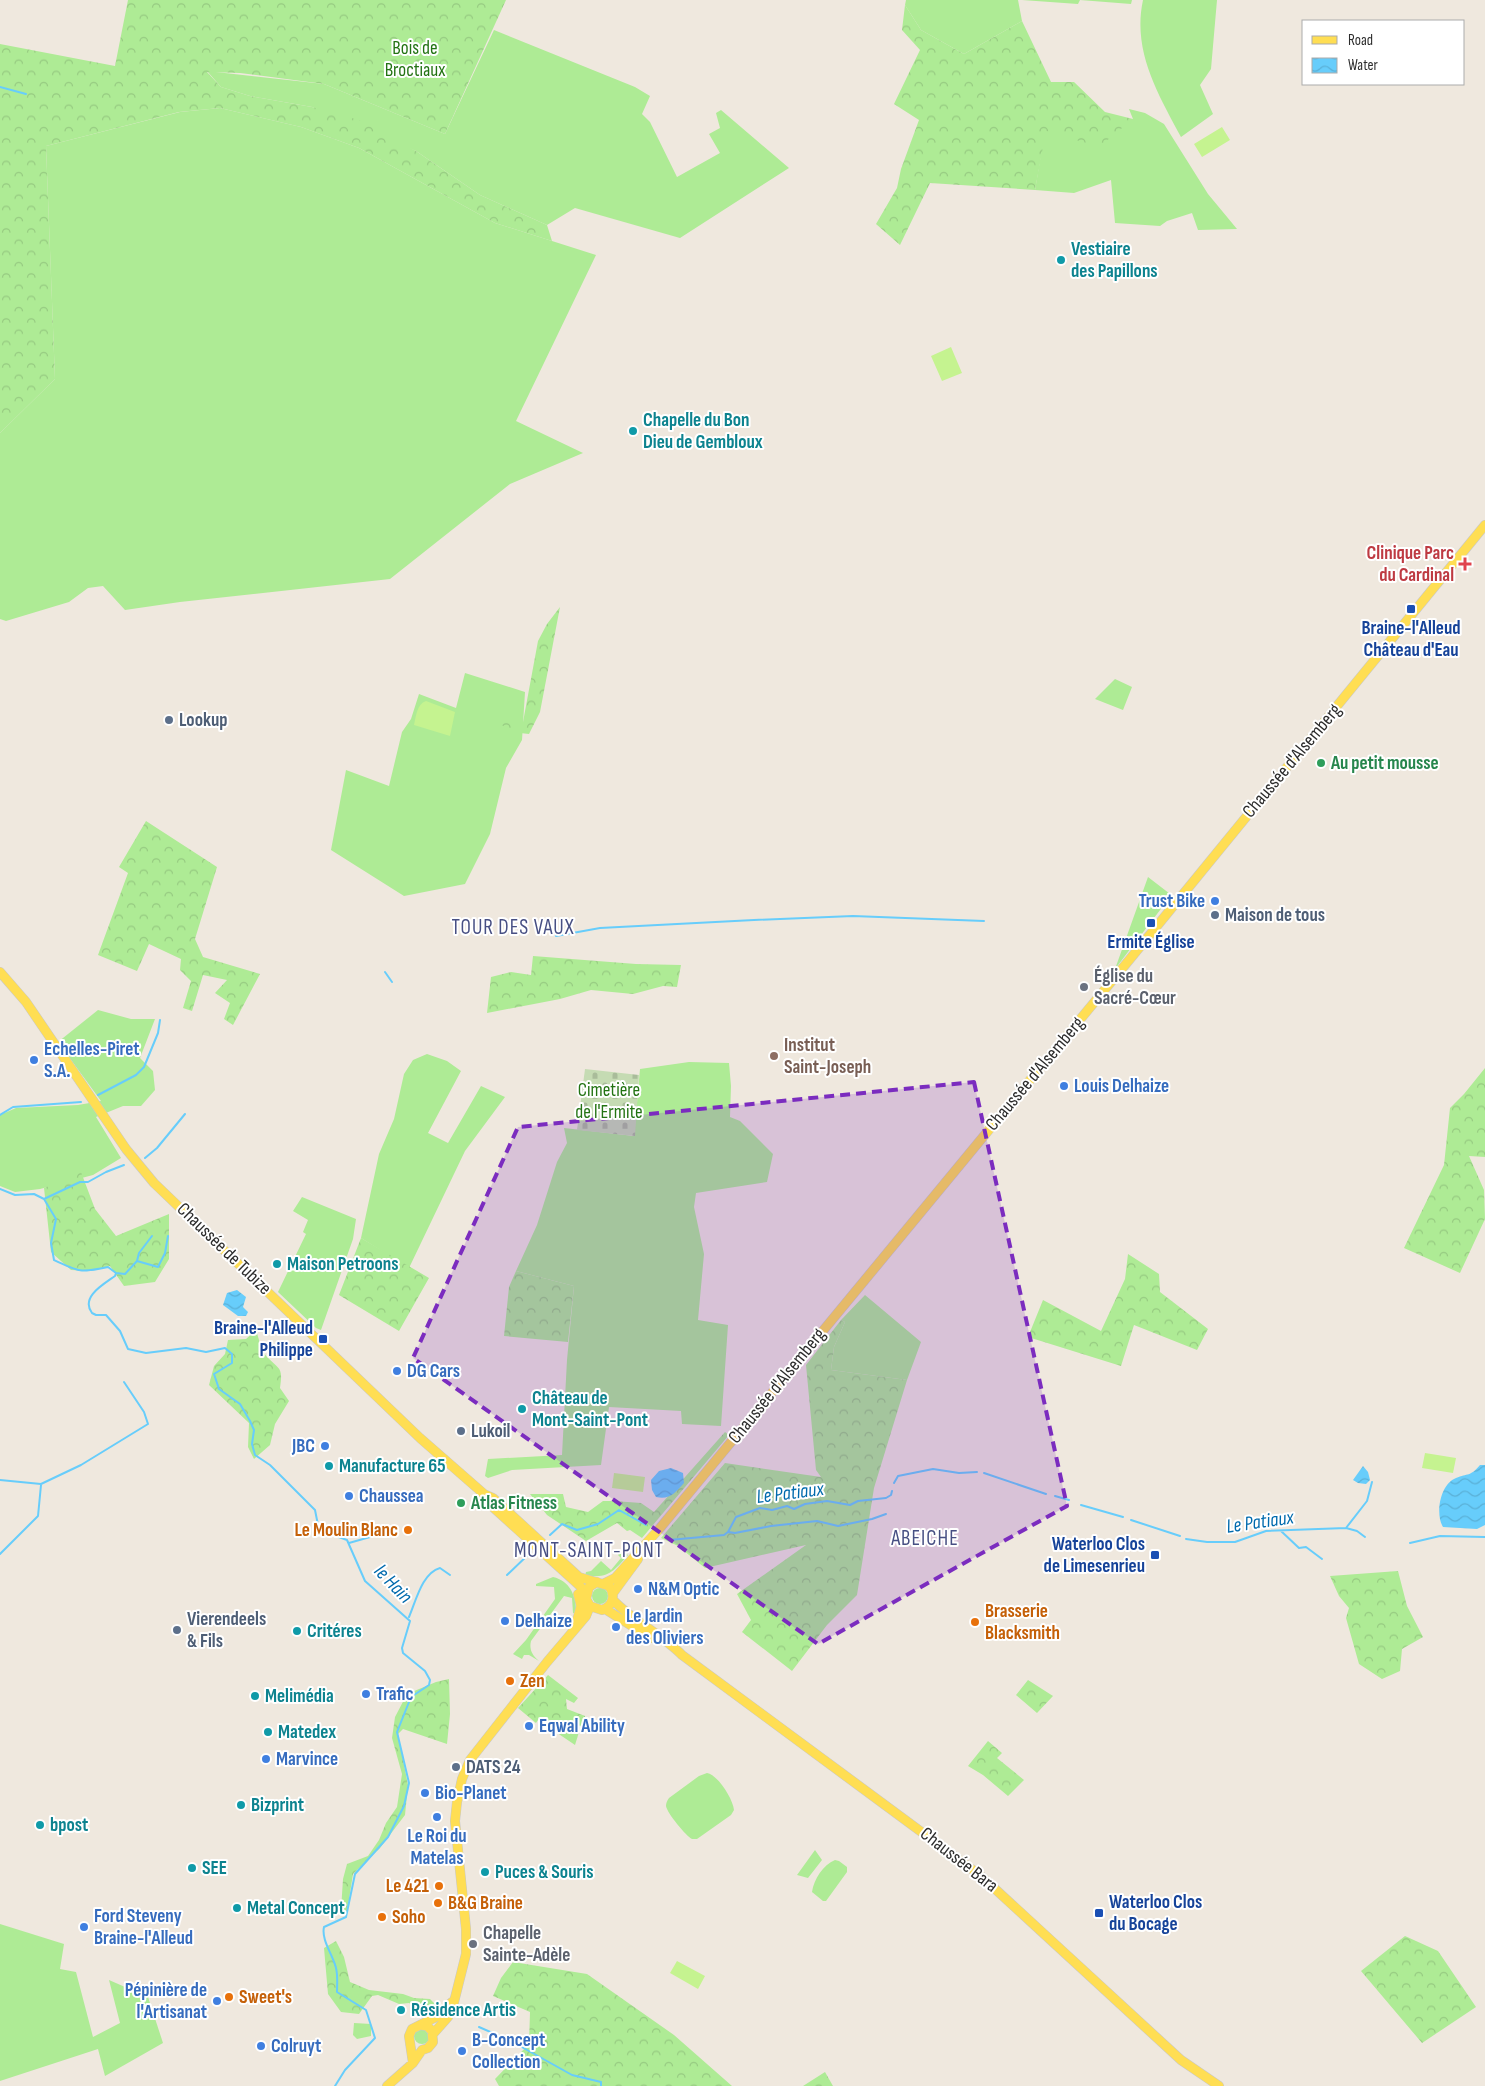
<svg xmlns="http://www.w3.org/2000/svg" width="1485" height="2086" font-family="'Sofia Sans Condensed',sans-serif">
<style>
.grass{fill:#aeeb95}
.forest{fill:url(#forest-crowns)}
.cemetery{fill:url(#cemetery-stones)}
.pitch{fill:#c5f390}
.water{fill:url(#water-waves)}
.lines{fill:none;stroke-linecap:round;stroke-linejoin:round}
.stream{stroke:#67cdfb;stroke-width:2}
.major-casing{stroke:#c8c8c8;stroke-width:10}
.major{stroke:#ffde53;stroke-width:9}
.marked{fill:#7b2cbf;fill-opacity:0.2;stroke:#7b2cbf;stroke-width:4;stroke-dasharray:10 6;stroke-linejoin:round}
.culture-dot{fill:#0f9aa8;stroke:#fff;stroke-width:2}
.health-dot{fill:#e0444e;stroke:#fff;stroke-width:2}
.transit-dot{fill:#1a4fb4;stroke:#fff;stroke-width:2}
.service-dot{fill:#5c6f8a;stroke:#fff;stroke-width:2}
.leisure-dot{fill:#2e9e5b;stroke:#fff;stroke-width:2}
.shop-dot{fill:#3f7fe0;stroke:#fff;stroke-width:2}
.worship-dot{fill:#6b7280;stroke:#fff;stroke-width:2}
.education-dot{fill:#8d6e63;stroke:#fff;stroke-width:2}
.food-dot{fill:#e8710a;stroke:#fff;stroke-width:2}
.labels{text-anchor:middle;dominant-baseline:central;stroke-width:4;stroke-linejoin:round;paint-order:stroke}
.park-label{font-size:19px;fill:#237313;stroke:#fff}
.culture-label{font-size:19px;font-weight:bold;fill:#0d838f;stroke:#fff;text-anchor:start}
.health-label{font-size:19px;font-weight:bold;fill:#be3a42;stroke:#fff;text-anchor:end}
.transit-label{font-size:19px;font-weight:bold;fill:#164399;stroke:#fff}
.service-label{font-size:19px;font-weight:bold;fill:#4e5e75;stroke:#fff;text-anchor:start}
.street-label{font-size:19px;fill:#2c2c2c;stroke:#fff}
.leisure-label{font-size:19px;font-weight:bold;fill:#27864d;stroke:#fff;text-anchor:start}
.shop-label{font-size:19px;font-weight:bold;fill:#366cbe;stroke:#fff;text-anchor:start}
.worship-label{font-size:19px;font-weight:bold;fill:#5b616d;stroke:#fff;text-anchor:start}
.education-label{font-size:19px;font-weight:bold;fill:#785e54;stroke:#fff;text-anchor:start}
.food-label{font-size:19px;font-weight:bold;fill:#c56008;stroke:#fff;text-anchor:start}
.water-label{font-size:20px;font-style:italic;fill:#006aad;stroke:#fff}
.quarter-label{font-size:21px;letter-spacing:1px;fill:#474f83;stroke:#fff}
</style>
<defs>
<pattern id="forest-crowns" width="20" height="18" patternUnits="userSpaceOnUse" patternTransform="scale(1.25)"><rect width="20" height="18" fill="#aeeb95"/><path d="M2 6a3 3 0 1 1 6 0M12 15a3 3 0 1 1 6 0" fill="none" stroke="#96ca81"/></pattern>
<pattern id="cemetery-stones" width="16" height="16" patternUnits="userSpaceOnUse" patternTransform="scale(1.25)"><rect width="16" height="16" fill="#c5dbb3"/><path d="M2 7V4a2 2 0 0 1 4 0v3zM10 15v-3a2 2 0 0 1 4 0v3z" fill="#a9bc9a"/></pattern>
<pattern id="water-waves" width="16" height="10" patternUnits="userSpaceOnUse" patternTransform="scale(1.25)"><rect width="16" height="10" fill="#67cdfb"/><path d="M0 5q4-4 8 0t8 0" fill="none" stroke="#5ab0d7"/></pattern>
</defs>
<rect width="100%" height="100%" fill="#efe8de"/>
<path class="grass" d="M906,0H1018L1022,21L964,54L921,30L905,5Z
M1022,0H1132L1131,4L1080,0L1078,4Z
M1143,0H1217L1211,69L1200,85L1213,114L1181,137C1158,94 1132,51 1143,0Z
M494,30L635,87L650,96L642,114L650,122L677,177L720,153L709,134L720,128L716,113L721,110L789,168L680,238L575,208L547,225L480,195L416,151L312,107L250,96L221,87L207,71L324,84L445,134Z
M220,108L301,127L359,148L495,223L596,255L516,421L583,453L510,484L390,579L180,602L125,610L103,586L88,588L69,602L6,621L0,619V433L55,379L46,146L180,112Z
M1129,109L1145,113L1164,124L1208,194L1237,229L1198,230L1192,213L1167,221L1160,226L1115,223L1111,180L1074,193L1035,190L1045,131L1133,119Z
M465,673L525,692L522,740L506,768L490,834L465,884L404,896L331,850L346,770L389,786L402,732L411,719L419,694L456,708Z
M1115,679L1132,687L1123,710L1095,699Z
M1148,877L1174,897H1170L1115,969Z
M98,1010L131,1019H155L140,1058L153,1071L155,1090L141,1106H123L96,1117L121,1158L93,1175L40,1189L15,1192L0,1186V1115L16,1108L78,1105L101,1101L58,1042Z
M427,1054L447,1061L461,1071L428,1133L448,1143L481,1086L505,1097L465,1151L409,1268L361,1238L379,1154L394,1119L404,1074L413,1060Z
M689,1062L729,1063L731,1086L730,1117L740,1121L773,1154L767,1182L696,1193L694,1207L704,1254L698,1320L728,1325L721,1426L682,1424L681,1411L609,1407L601,1465L512,1470L488,1478L485,1476L488,1459L562,1455L567,1360L574,1286L516,1271L537,1225L557,1162L567,1143L564,1128L634,1136L640,1069Z
M302,1197L356,1219L353,1239L321,1330L316,1328L278,1292L306,1234L303,1232L308,1220L293,1211Z
M865,1295L921,1342L907,1380L831,1370L834,1347L845,1322L841,1320Z
M622,1550L628,1555C613,1572 609,1578 585,1576L586,1572L591,1571L601,1561L611,1570L621,1558L618,1555Z
M553,1577C571,1581 577,1598 576,1614L573,1613L572,1598L564,1596L531,1641C529,1649 532,1655 539,1661L529,1655H524L522,1659L513,1654L526,1640L555,1599L554,1587L536,1586V1584Z
M592 1596a8 8 0 1 1 16 0a8 8 0 1 1-16 0Z
M707,1773C718,1775 733,1799 734,1810L731,1815L697,1839H692C686,1836 667,1813 666,1806C666,1803 667,1801 669,1798L699,1776Z
M815,1850L822,1860L808,1878L797,1875Z
M835,1860L839,1861L847,1867V1872L826,1901H823L812,1892C814,1879 823,1865 835,1860Z
M0,1924L64,1944L60,1969L76,1972L93,2037L120,2023L109,1980L148,1997L163,2043L105,2076L98,2049L0,2081Z
M354,2023L371,2024V2036L357,2039L353,2035Z
M414 2036a8 8 0 1 1 16 0a8 8 0 1 1-16 0Z"/>
<path class="forest" d="M128,0H506L445,134L324,84L240,73L207,72L221,87L250,96L312,107L359,120L416,151L480,195L547,225L552,241L495,223L359,148L301,127L220,108L179,112L46,146L55,379L0,433V44L115,66Z
M905,5L921,30L964,54L1022,21L1051,82H1074L1105,112L1133,119L1099,147L1046,131L1035,190L930,183L900,245L876,224L897,188L901,169L919,120L894,104L920,50L902,30Z
M560,607L540,712L529,734L520,733L494,722L502,713L523,722L538,641L547,624Z
M146,821L217,867L195,939L203,957L260,974L233,1025L224,1019L230,1003L215,993L227,980L203,975L192,1011L183,1008L191,981L180,970L181,959L149,944L137,971L98,955L128,873L119,867Z
M533,956L636,964L681,965L677,987L663,986L633,994L591,990L560,999L487,1013L491,977L511,972L531,975Z
M1485,1068V1157L1469,1156L1484,1190L1485,1219L1460,1273L1404,1248L1444,1165L1450,1108L1464,1094Z
M81,1172L95,1209L116,1236L169,1214V1259L155,1282L124,1286L110,1266L90,1271L71,1270L51,1252L44,1188Z
M361,1238L429,1278L399,1331L339,1295Z
M1128,1254L1159,1274L1160,1292L1208,1329L1197,1350L1134,1325L1121,1366L1028,1337L1043,1300L1101,1331L1125,1279Z
M516,1271L574,1286L568,1342L504,1336L509,1287Z
M841,1320L845,1322L834,1347L831,1370L907,1380L874,1488L857,1595L827,1625L792,1671L742,1632L751,1620L737,1594L806,1545L705,1568L678,1546L661,1538L725,1463L821,1477L816,1470L806,1365Z
M256,1330C259,1339 261,1350 267,1357C280,1370 283,1367 280,1388L289,1401L275,1424L270,1445L254,1459L248,1447L249,1423L209,1385L214,1366L225,1354L228,1340L246,1339Z
M725,1432L729,1435L642,1538L630,1530L627,1531L617,1523L586,1541L547,1515L530,1494H563L566,1507L588,1512L603,1501H614L641,1503L654,1512Z
M1398,1571L1407,1606L1423,1637L1402,1649L1400,1671L1382,1679L1359,1664L1346,1618L1349,1608L1339,1596L1330,1576Z
M548,1675L578,1698L574,1703L566,1699L567,1709L585,1716V1728L571,1722L569,1725L579,1732L575,1745L538,1720L536,1723L518,1708Z
M449,1679L450,1714L447,1744L403,1729L398,1734L408,1785L405,1815L380,1848L353,1874L347,1912L341,1910L343,1879L347,1864L368,1856L379,1840L386,1823L397,1807L402,1774L392,1738L395,1717L407,1694L436,1682Z
M1028,1680L1053,1696L1037,1713L1016,1695Z
M988,1741L1002,1753L997,1758L1024,1780L1008,1796L983,1775L968,1766Z
M1405,1936L1438,1951L1476,2007L1422,2043L1361,1971Z
M336,1941L344,1957L350,1982L369,1990L403,1994L414,1998L430,1999L440,2009L431,2016L409,2003L399,2004L378,1995L372,1996L359,2014L341,2012L328,1994L324,1948Z
M513,1962L587,1974L674,2035L732,2086H499L495,2079L529,2044L530,2012L493,1996L501,1978Z
M825,2072L833,2086H803Z"/>
<path class="cemetery" d="M585,1069L639,1075L635,1136L577,1130Z"/>
<path class="pitch" d="M1222,127L1230,140L1202,157L1194,144Z
M951,347L962,373L942,381L931,356Z
M426,701L455,712L450,736L414,725C416,716 417,704 426,701Z
M1425,1453L1456,1458L1453,1473L1422,1468Z
M614,1473L645,1477L643,1492L612,1488Z
M677,1961L705,1976L698,1989L670,1973Z"/>
<path class="water" d="M237,1290L246,1297L243,1307L248,1312L246,1316H238L223,1305L227,1293Z
M1480,1465H1485V1525L1477,1529L1443,1527C1435,1514 1440,1484 1456,1478C1468,1473 1470,1477 1480,1465Z
M1363,1466L1368,1472L1370,1480L1366,1484L1358,1483L1353,1480Z
M671,1468L683,1473L684,1483C675,1493 670,1500 656,1497L652,1490L651,1480L659,1471Z"/>
<g class="lines">
<path class="stream" d="M0,87L26,94
M556,936L600,928L754,920L853,916L984,921
M385,972L392,982
M98,1095L136,1075L144,1067L158,1033L160,1020
M0,1115L13,1107L81,1102
M145,1158L157,1148L185,1114
M0,1189L15,1195L34,1194L44,1199L56,1219L51,1243L54,1260C79,1272 81,1273 108,1267L116,1273L115,1276C104,1284 80,1297 92,1313L96,1315H106L120,1331L128,1349L146,1353L186,1348L206,1352L225,1348L232,1354V1363L214,1374L219,1389L240,1404L250,1421L254,1430L252,1444L255,1455L270,1465L315,1510L319,1530L347,1540L365,1581L410,1621L402,1648L403,1653L425,1671L430,1680L429,1685L411,1697L397,1732L409,1783L404,1806L388,1837L355,1874L346,1917L324,1927C321,1940 333,1955 336,1968C338,1976 337,1984 337,1992L366,2010L375,2038L345,2070L335,2086
M44,1199L80,1182H88L106,1172L124,1165
M137,1261L158,1267L165,1253L168,1236
M116,1273L125,1274L137,1261L139,1253L152,1236
M984,1473L1046,1494
M0,1480L41,1484L81,1465L148,1424L144,1412L124,1382
M894,1483L898,1476L933,1469L959,1473L977,1472
M1055,1496L1069,1500
M1081,1505L1123,1517
M1131,1520L1180,1536
M1346,1528L1367,1501L1372,1482
M1281,1531L1299,1548L1306,1547L1322,1559
M728,1532L735,1533L771,1526L817,1521L838,1526L872,1519L886,1514
M550,1535L562,1524L577,1530L598,1524L619,1510L646,1525
M1186,1539L1207,1542H1235L1266,1531L1346,1528L1357,1531L1365,1537
M669,1540L724,1535L728,1532L736,1517L760,1508L772,1510L787,1506L794,1509L805,1504L827,1501L850,1505L858,1501L886,1498L891,1495L892,1491
M349,1543L377,1535
M1410,1543L1440,1536L1485,1537
M0,1554L38,1516L41,1485
M507,1575L531,1552
M409,1617C416,1601 422,1573 440,1568L450,1575
M479,2027L511,2041L572,2075L601,2082V2086"/>
<defs>
<path id="major" d="M0,972L26,1002L126,1149L154,1183L420,1438L484,1494L493,1498L579,1577L609,1586C616,1595 613,1606 602,1610L590,1606L586,1599L589,1587L597,1582
M484,1494L485,1500L580,1586L586,1595
M605,1583L615,1578L660,1528L1130,959L1485,525
M613,1593L638,1559
M613,1600C633,1621 661,1634 682,1655L981,1876L1181,2060L1219,2086
M605,1609L651,1638
M576,1624L581,1606L578,1594
M433,2034L448,2017L453,2006L466,1954V1929L455,1821L457,1802L462,1779L470,1760L547,1662L586,1616L590,1606
M413,2063L409,2036L412,2029L436,2017L452,2002
M387,2086L413,2063L422,2050L428,2048L433,2042L432,2031L427,2026L420,2025"/>
</defs>
<use href="#major" class="major-casing"/>
<use href="#major" class="major"/>
</g>
<path class="marked" d="M974,1082L1067,1506L818,1644L413,1358L518,1127Z"/>
<g class="culture-dot">
<circle cx="1061" cy="260" r="5"/>
<circle cx="633" cy="431" r="5"/>
<circle cx="277" cy="1264" r="5"/>
<circle cx="522" cy="1409" r="5"/>
<circle cx="329" cy="1466" r="5"/>
<circle cx="297" cy="1631" r="5"/>
<circle cx="255" cy="1696" r="5"/>
<circle cx="268" cy="1732" r="5"/>
<circle cx="241" cy="1805" r="5"/>
<circle cx="40" cy="1825" r="5"/>
<circle cx="192" cy="1868" r="5"/>
<circle cx="485" cy="1872" r="5"/>
<circle cx="237" cy="1908" r="5"/>
<circle cx="401" cy="2010" r="5"/>
</g>
<path class="health-dot" d="M1462.5 556.5h5v5h5v5h-5v5h-5v-5h-5v-5h5z"/>
<g class="transit-dot">
<rect x="1406" y="604" width="10" height="10" rx="2.5"/>
<rect x="1146" y="918" width="10" height="10" rx="2.5"/>
<rect x="318" y="1334" width="10" height="10" rx="2.5"/>
<rect x="1150" y="1550" width="10" height="10" rx="2.5"/>
<rect x="1094" y="1908" width="10" height="10" rx="2.5"/>
</g>
<g class="service-dot">
<circle cx="169" cy="720" r="5"/>
<circle cx="1215" cy="915" r="5"/>
<circle cx="461" cy="1431" r="5"/>
<circle cx="177" cy="1630" r="5"/>
<circle cx="456" cy="1767" r="5"/>
</g>
<g class="leisure-dot">
<circle cx="1321" cy="763" r="5"/>
<circle cx="461" cy="1503" r="5"/>
</g>
<g class="shop-dot">
<circle cx="1215" cy="901" r="5"/>
<circle cx="34" cy="1060" r="5"/>
<circle cx="1064" cy="1086" r="5"/>
<circle cx="397" cy="1371" r="5"/>
<circle cx="325" cy="1446" r="5"/>
<circle cx="349" cy="1496" r="5"/>
<circle cx="638" cy="1589" r="5"/>
<circle cx="505" cy="1621" r="5"/>
<circle cx="616" cy="1627" r="5"/>
<circle cx="366" cy="1694" r="5"/>
<circle cx="529" cy="1726" r="5"/>
<circle cx="266" cy="1759" r="5"/>
<circle cx="425" cy="1793" r="5"/>
<circle cx="437" cy="1817" r="5"/>
<circle cx="84" cy="1927" r="5"/>
<circle cx="217" cy="2001" r="5"/>
<circle cx="261" cy="2046" r="5"/>
<circle cx="462" cy="2051" r="5"/>
</g>
<g class="worship-dot">
<circle cx="1084" cy="987" r="5"/>
<circle cx="473" cy="1944" r="5"/>
</g>
<circle class="education-dot" cx="774" cy="1056" r="5"/>
<g class="food-dot">
<circle cx="408" cy="1530" r="5"/>
<circle cx="975" cy="1622" r="5"/>
<circle cx="510" cy="1681" r="5"/>
<circle cx="439" cy="1886" r="5"/>
<circle cx="438" cy="1903" r="5"/>
<circle cx="382" cy="1917" r="5"/>
<circle cx="229" cy="1997" r="5"/>
</g>
<g class="labels">
<g class="park-label">
<text x="415" y="48">Bois de<tspan x="415" dy="22">Broctiaux</tspan></text>
<text x="609" y="1090">Cimetière<tspan x="609" dy="22">de l'Ermite</tspan></text>
</g>
<g class="culture-label">
<text x="1071" y="249">Vestiaire<tspan x="1071" dy="22">des Papillons</tspan></text>
<text x="643" y="420">Chapelle du Bon<tspan x="643" dy="22">Dieu de Gembloux</tspan></text>
<text x="287" y="1264">Maison Petroons</text>
<text x="532" y="1398">Château de<tspan x="532" dy="22">Mont-Saint-Pont</tspan></text>
<text x="339" y="1466">Manufacture 65</text>
<text x="307" y="1631">Critéres</text>
<text x="265" y="1696">Melimédia</text>
<text x="278" y="1732">Matedex</text>
<text x="251" y="1805">Bizprint</text>
<text x="50" y="1825">bpost</text>
<text x="202" y="1868">SEE</text>
<text x="495" y="1872">Puces &amp; Souris</text>
<text x="247" y="1908">Metal Concept</text>
<text x="411" y="2010">Résidence Artis</text>
</g>
<g class="health-label">
<text x="1454" y="553">Clinique Parc<tspan x="1454" dy="22">du Cardinal</tspan></text>
</g>
<g class="transit-label">
<text x="1411" y="628">Braine-l'Alleud<tspan x="1411" dy="22">Château d'Eau</tspan></text>
<text x="1151" y="942">Ermite Église</text>
<text x="313" y="1328" text-anchor="end">Braine-l'Alleud<tspan x="313" dy="22">Philippe</tspan></text>
<text x="1145" y="1544" text-anchor="end">Waterloo Clos<tspan x="1145" dy="22">de Limesenrieu</tspan></text>
<text x="1109" y="1902" text-anchor="start">Waterloo Clos<tspan x="1109" dy="22">du Bocage</tspan></text>
</g>
<g class="service-label">
<text x="179" y="720">Lookup</text>
<text x="1225" y="915">Maison de tous</text>
<text x="471" y="1431">Lukoil</text>
<text x="187" y="1619">Vierendeels<tspan x="187" dy="22">&amp; Fils</tspan></text>
<text x="466" y="1767">DATS 24</text>
</g>
<g class="street-label">
<text transform="translate(1292 761) rotate(-50)">Chaussée d'Alsemberg</text>
<text transform="translate(1035 1074) rotate(-50)">Chaussée d'Alsemberg</text>
<text transform="translate(224 1249) rotate(44)">Chaussée de Tubize</text>
<text transform="translate(777 1386) rotate(-51)">Chaussée d'Alsemberg</text>
<text transform="translate(959 1860) rotate(38)">Chaussée Bara</text>
</g>
<g class="leisure-label">
<text x="1331" y="763">Au petit mousse</text>
<text x="471" y="1503">Atlas Fitness</text>
</g>
<g class="shop-label">
<text x="1205" y="901" text-anchor="end">Trust Bike</text>
<text x="44" y="1049">Echelles-Piret<tspan x="44" dy="22">S.A.</tspan></text>
<text x="1074" y="1086">Louis Delhaize</text>
<text x="407" y="1371">DG Cars</text>
<text x="315" y="1446" text-anchor="end">JBC</text>
<text x="359" y="1496">Chaussea</text>
<text x="648" y="1589">N&amp;M Optic</text>
<text x="626" y="1616">Le Jardin<tspan x="626" dy="22">des Oliviers</tspan></text>
<text x="515" y="1621">Delhaize</text>
<text x="376" y="1694">Trafic</text>
<text x="539" y="1726">Eqwal Ability</text>
<text x="276" y="1759">Marvince</text>
<text x="435" y="1793">Bio-Planet</text>
<text x="437" y="1836" text-anchor="middle">Le Roi du<tspan x="437" dy="22">Matelas</tspan></text>
<text x="94" y="1916">Ford Steveny<tspan x="94" dy="22">Braine-l'Alleud</tspan></text>
<text x="207" y="1990" text-anchor="end">Pépinière de<tspan x="207" dy="22">l'Artisanat</tspan></text>
<text x="472" y="2040">B-Concept<tspan x="472" dy="22">Collection</tspan></text>
<text x="271" y="2046">Colruyt</text>
</g>
<g class="worship-label">
<text x="1094" y="976">Église du<tspan x="1094" dy="22">Sacré-Cœur</tspan></text>
<text x="483" y="1933">Chapelle<tspan x="483" dy="22">Sainte-Adèle</tspan></text>
</g>
<g class="education-label">
<text x="784" y="1045">Institut<tspan x="784" dy="22">Saint-Joseph</tspan></text>
</g>
<g class="food-label">
<text x="398" y="1530" text-anchor="end">Le Moulin Blanc</text>
<text x="985" y="1611">Brasserie<tspan x="985" dy="22">Blacksmith</tspan></text>
<text x="520" y="1681">Zen</text>
<text x="429" y="1886" text-anchor="end">Le 421</text>
<text x="448" y="1903">B&amp;G Braine</text>
<text x="392" y="1917">Soho</text>
<text x="239" y="1997">Sweet's</text>
</g>
<g class="water-label">
<text transform="translate(790 1493) rotate(-7)">Le Patiaux</text>
<text transform="translate(1260 1522) rotate(-8)">Le Patiaux</text>
<text transform="translate(393 1584) rotate(46)">le Hain</text>
</g>
<g class="quarter-label">
<text x="513" y="927">TOUR DES VAUX</text>
<text x="925" y="1538">ABEICHE</text>
<text x="589" y="1550">MONT-SAINT-PONT</text>
</g>
</g>
<rect x="1302" y="20" width="162" height="65" fill="#ffffff" stroke="#ababab"/>
<rect x="1312" y="36" width="25" height="8" fill="#ffde53" stroke="#ababab"/>
<text x="1348" y="45" font-size="15" fill="#2c2c2c">Road</text>
<rect x="1312" y="58" width="25" height="15" fill="url(#water-waves)" stroke="#ababab"/>
<text x="1348" y="70" font-size="15" fill="#2c2c2c">Water</text>
</svg>
